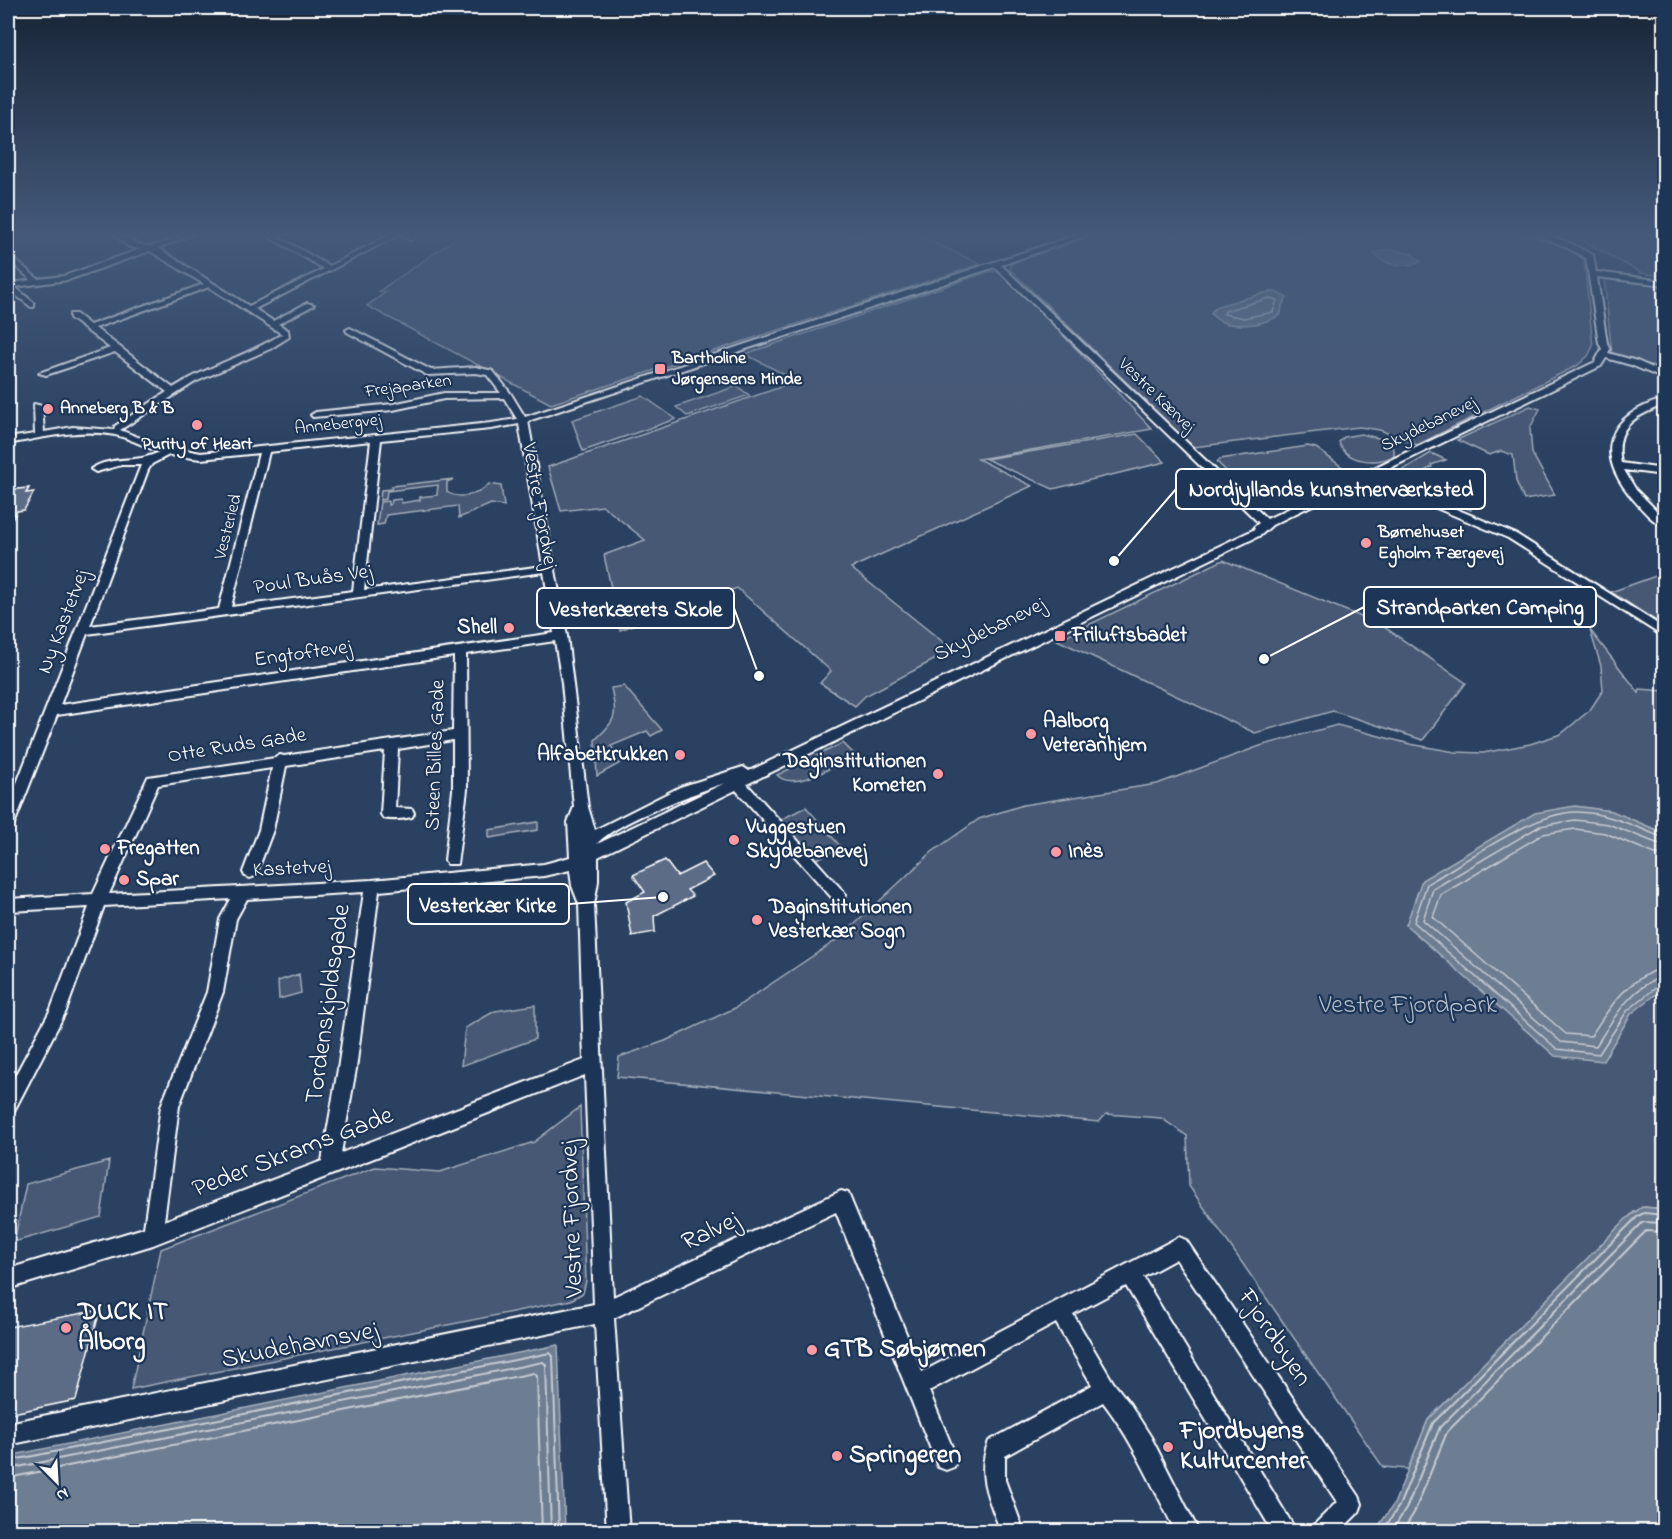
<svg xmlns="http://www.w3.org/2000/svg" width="1672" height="1539" font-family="'Indie Flower',sans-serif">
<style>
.green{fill:#465975;stroke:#a2acba;stroke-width:1.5}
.water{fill:#6d7d92;stroke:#a7b1be;stroke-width:1.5}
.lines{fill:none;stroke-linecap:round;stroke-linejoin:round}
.shore-far1{stroke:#c5cbd3;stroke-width:1.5}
.shore{stroke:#c5cbd3;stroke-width:2}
.building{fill:#5b6c86;stroke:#fff;stroke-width:1.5}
.minor-casing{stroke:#fff;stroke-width:4}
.minor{fill:#1d3557;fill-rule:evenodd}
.poi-dot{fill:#ff9aa2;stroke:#1d3557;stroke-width:2}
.labels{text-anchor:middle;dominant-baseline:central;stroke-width:4.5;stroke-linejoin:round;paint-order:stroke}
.far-poi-label{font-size:18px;font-weight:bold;fill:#fff;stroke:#1d3557;text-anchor:start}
.far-street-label{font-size:18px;fill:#fff;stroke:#1d3557}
.street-label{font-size:21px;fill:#fff;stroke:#1d3557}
.poi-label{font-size:21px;font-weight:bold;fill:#fff;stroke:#1d3557;text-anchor:start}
.near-street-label{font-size:26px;fill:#fff;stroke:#1d3557}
.near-park-label{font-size:26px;fill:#b5bdc8;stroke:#1d3557}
.near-poi-label{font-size:26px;font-weight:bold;fill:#fff;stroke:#1d3557;text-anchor:start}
.leader{fill:none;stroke:#fff;stroke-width:2}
.callout-dot{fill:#fff;stroke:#1d3557;stroke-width:2}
.callout{fill:#1d3557;stroke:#fff;stroke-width:2}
.callout-label{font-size:22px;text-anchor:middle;font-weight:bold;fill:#fff}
</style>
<rect width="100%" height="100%" fill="#2a4161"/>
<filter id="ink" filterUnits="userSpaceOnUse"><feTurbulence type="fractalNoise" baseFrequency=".0167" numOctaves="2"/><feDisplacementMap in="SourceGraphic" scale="12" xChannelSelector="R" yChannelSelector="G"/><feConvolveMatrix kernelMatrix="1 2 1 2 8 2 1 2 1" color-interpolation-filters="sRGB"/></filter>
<g filter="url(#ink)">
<path class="green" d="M461,235H916L981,264L551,404L367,306L386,292L379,291Z
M1096,235H1529L1575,251L1584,261L1593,346L1588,356L1578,365L1417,445L1380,430L1359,427L1193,447L1010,269L1011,263Z
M1573,235H1664V276L1641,273Z
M997,271L1005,274L1152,429L978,459L1032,486L851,568L953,650L865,696L855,706L820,683L831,671L737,588L620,630L604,555L645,540L603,506L561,511L548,467L778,388L793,379L745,354L988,272Z
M1604,277L1664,284V374L1612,355Z
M737,386L749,395L687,416L676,407Z
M643,396L676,419L583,451L572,420Z
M1530,406L1540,409L1530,428L1532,453L1555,495L1524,500L1516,481L1513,455L1501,451L1489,455L1457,440Z
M1137,434L1165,462L1053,489L986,459Z
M1361,434L1382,439L1394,449V455C1379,466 1344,462 1339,442L1344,437Z
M1308,446L1316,448L1342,467V473L1272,505L1259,503L1217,462L1220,459Z
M1431,453L1446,460L1431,465L1432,467L1417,475L1468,501L1472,505L1471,510L1441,500L1394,478L1399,472Z
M454,479L447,482V492C459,500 480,495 489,484L501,486L504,506L491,504L459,518L458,506L386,515L384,524L377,525L380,502L388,501V505L391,504L392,500L401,499L402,503L420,500V497L437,495L438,485L387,491L386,499L380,500L381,490L391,489L392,486Z
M1223,560L1381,625L1466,683L1423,740L1333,711L1255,733L1057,640Z
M1664,573V626L1611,592Z
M1590,630L1639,693L1640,689L1664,691V1181L1661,1186L1664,1209L1645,1207L1634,1212L1428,1420L1408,1469L1383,1467L1189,1186L1187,1136L1161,1118L1106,1114L1099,1122L617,1077L619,1057L665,1041L735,1008L841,937L932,852L979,819L1023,805L1157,784L1260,746L1337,725L1410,744L1455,752L1483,753L1530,744L1561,734L1590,710L1603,690L1601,666Z
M624,686L662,730L651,736L647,731L611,746L622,762L597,776L595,740C617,719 617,717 611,688Z
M843,743L855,755C837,764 794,793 777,775Z
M806,807L841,847L815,860L780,820Z
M538,822V830L489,838V830Z
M299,974L301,993L279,999L278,981Z
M535,1005V1039L461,1066L465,1028L495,1011Z
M580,1107L586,1281L583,1293L571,1300L131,1389L161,1249L375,1167L440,1172L534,1142Z
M109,1161L101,1217L14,1242L26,1184Z"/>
<path class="water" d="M1390,249L1412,254L1421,262C1408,268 1381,266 1374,253Z
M1268,292H1276L1287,298L1282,305L1281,314C1265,326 1225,331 1211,314L1212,311L1218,306Z
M1575,806L1612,811L1664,833V988L1631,1014L1603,1061L1555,1056L1406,925L1422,880L1535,813Z
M1642,1207L1664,1209V1531H1375L1394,1504L1428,1420L1626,1219Z
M558,1345L565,1531H8V1456Z"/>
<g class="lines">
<path class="shore-far1" d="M1269,298L1277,300L1273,312L1244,318L1224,314L1225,311Z
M1664,838C1636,827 1606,812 1576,812C1534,812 1465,862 1427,884L1414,922L1557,1049L1599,1054L1627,1011L1659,985L1664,984
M1664,846L1608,824L1575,820L1540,826L1433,889L1423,920L1561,1042L1596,1046C1613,1019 1631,986 1664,976
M1664,855L1655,854L1605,833L1575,829L1543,834L1441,895L1433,917L1566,1034L1591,1036C1610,1006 1628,978 1664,967"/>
<path class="shore" d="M8,1461L550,1353L553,1356L559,1532
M8,1469L543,1362L546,1365L551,1532
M8,1478L534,1373L537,1376L542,1532
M1382,1532L1399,1506L1433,1423L1638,1216L1644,1213L1664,1215
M1391,1532L1406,1509L1440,1427L1643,1222L1664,1223
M1402,1532L1414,1513L1447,1432L1646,1231L1664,1232"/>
</g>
<path class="building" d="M29,488L26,493L34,492L24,510L17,511L8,526V490Z
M665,860L677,876L703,863L714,876L687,890L693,896L654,916L655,932L632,936L626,902L645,892L633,875Z
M100,1310L76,1400L8,1414V1327Z"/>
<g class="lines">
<defs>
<path id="minor" d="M115,235C128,235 137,248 151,246C165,244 177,235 192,235L158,248L249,306L324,269L266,235H275L329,266L390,235H399L255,309L273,321L307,303L314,305L278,324L288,330L289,337L270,349L195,382L120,430L166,448L170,447L201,453L491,423L517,419L504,398L444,399L393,410L313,417L311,415L316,412L393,404L444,393H501L487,375L476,373L427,375L347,332L346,330L350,328L431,370L476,367L493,371L511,394L525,417L1076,235H1087L1001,265L1267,519L1595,362L1602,349L1599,343L1586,258L1564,246L1536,235C1557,235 1574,245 1593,255L1596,272L1664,281V285L1597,277L1607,343L1610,349L1608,353L1637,361L1664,373V379L1631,365L1606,358L1601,366L1380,473L1425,496L1516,534L1664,628V637L1508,538L1417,500L1372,476L1272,525L1261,535L747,784L843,891L846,895L843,899L838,901L833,899L736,790L598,857V881L594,905L613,1297L841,1191L848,1193L922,1372L1179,1237L1186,1240L1359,1496L1362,1504L1359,1512L1339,1532H1312L1315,1524L1337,1502L1176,1259L1143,1277L1297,1532H1273L1126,1286L1073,1314L1113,1382L1130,1404L1151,1437L1199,1532H1176C1153,1488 1133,1441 1103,1402L1005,1456V1480L1024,1532H1001C989,1499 975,1476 989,1441L1092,1385L1056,1323L929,1391L957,1459L954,1467L946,1470L938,1467L836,1212L614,1318L629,1532H607L595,1324L8,1445V1423L594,1304L585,1075L153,1245L8,1289V1269L144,1228L161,1106L207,992L220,919L231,899L104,906L66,1011L14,1111L8,1113V1089L51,1009L89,907L8,911V899L93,894L148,777L275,758L280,755L284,756L453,731L454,656L57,715L15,822L13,826L8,827V806L141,465H121L96,472L91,469C111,455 138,464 159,452C145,447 130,438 115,435C80,428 42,438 8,444V438L35,434L34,404L42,406L44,432L73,427L114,430L115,426L167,392L115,352L46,375L39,373L110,348L70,318V314H76L90,325L204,284L150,251L68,280L15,287L34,303V307H31L8,289V284L31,280L8,259V254L38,279L64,276L141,249L129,247ZM995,267L1259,523L1254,527L1255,529L749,771L743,767L680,787L595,830L588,807L567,636L528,421ZM209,287L282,334C247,356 207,366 173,388L95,328ZM519,424L543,566L364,590L381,440L491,429ZM371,441L353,591L231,607L269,452ZM259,453L219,609L90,626L148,470L152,464L169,455L201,459ZM544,572L554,633L60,705L87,634ZM555,641L562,683L574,807L568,822L570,857L544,864L372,880L109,894L158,785L272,768L259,830L243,872L245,876L250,878L255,876L257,872L273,830L286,766L385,751L381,814L383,818C392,820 403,819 412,817L414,813L412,809L395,808L398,749L453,740V790L445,860L447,864H457L467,790L466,654ZM725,783L597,844C614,823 697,792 725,783ZM570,870L572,886L579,904L584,1060L341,1153L356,1069L379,891L544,876ZM364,892L338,1069L322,1161L164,1221L179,1106L223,992L236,919L247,899Z
M403,235H411L414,238L410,240Z
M1664,399V405C1634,416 1614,427 1621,463L1664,469V475L1624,470L1636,490L1664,518V526C1652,522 1641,508 1633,499C1593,453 1607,415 1664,399Z"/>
</defs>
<use href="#minor" class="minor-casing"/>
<use href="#minor" class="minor"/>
</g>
</g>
<linearGradient id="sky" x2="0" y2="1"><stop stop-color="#172435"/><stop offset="0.52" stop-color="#445a7b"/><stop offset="1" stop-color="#445a7b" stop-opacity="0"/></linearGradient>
<rect width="1672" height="451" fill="url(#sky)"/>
<g class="poi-dot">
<rect x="654" y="363" width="12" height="12" rx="3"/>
<circle cx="48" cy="409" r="6"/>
<circle cx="197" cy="425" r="6"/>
<circle cx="1366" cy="543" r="6"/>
<circle cx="509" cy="628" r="6"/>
<rect x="1054" y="630" width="12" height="12" rx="3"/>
<circle cx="1031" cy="734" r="6"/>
<circle cx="680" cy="755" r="6"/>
<circle cx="938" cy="774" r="6"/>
<circle cx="734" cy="840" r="6"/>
<circle cx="105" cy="849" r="6"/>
<circle cx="1056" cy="852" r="6"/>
<circle cx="124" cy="880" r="6"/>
<circle cx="757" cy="920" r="6"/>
<circle cx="66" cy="1328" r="6"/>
<circle cx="812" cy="1350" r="6"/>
<circle cx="1168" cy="1447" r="6"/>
<circle cx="837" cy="1456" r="6"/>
</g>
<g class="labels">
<g class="far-poi-label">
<text x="672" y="359">Bartholine<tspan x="672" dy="21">Jørgensens Minde</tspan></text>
<text x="60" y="409">Anneberg B &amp; B</text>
<text x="197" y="445" text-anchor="middle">Purity of Heart</text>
<text x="1378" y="533">Børnehuset<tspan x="1378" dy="21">Egholm Færgevej</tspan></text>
</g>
<g class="far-street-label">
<text transform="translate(408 387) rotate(-8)">Frejaparken</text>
<text transform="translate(1156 396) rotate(44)">Vestre Kærvej</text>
<text transform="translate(338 425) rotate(-6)">Annebergvej</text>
<text transform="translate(1429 425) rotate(-26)">Skydebanevej</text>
<text transform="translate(229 527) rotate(-76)">Vesterled</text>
</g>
<g class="street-label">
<text transform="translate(539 506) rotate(80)">Vestre Fjordvej</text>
<text transform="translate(313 580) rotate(-8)">Poul Buås Vej</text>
<text transform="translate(64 622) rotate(-69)">Ny Kastetvej</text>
<text transform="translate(990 630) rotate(-26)">Skydebanevej</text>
<text transform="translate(303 654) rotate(-8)">Engtoftevej</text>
<text transform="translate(237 746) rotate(-9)">Otte Ruds Gade</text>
<text transform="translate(436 755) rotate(-88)">Steen Billes Gade</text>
<text transform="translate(292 869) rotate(-3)">Kastetvej</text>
</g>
<g class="poi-label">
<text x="497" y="628" text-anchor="end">Shell</text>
<text x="1072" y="636">Friluftsbadet</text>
<text x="1043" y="722">Aalborg<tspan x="1043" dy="24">Veteranhjem</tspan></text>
<text x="668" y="755" text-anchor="end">Alfabetkrukken</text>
<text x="926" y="762" text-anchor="end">Daginstitutionen<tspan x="926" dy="24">Kometen</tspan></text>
<text x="746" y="828">Vuggestuen<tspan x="746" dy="24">Skydebanevej</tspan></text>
<text x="117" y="849">Fregatten</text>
<text x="1068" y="852">Inès</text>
<text x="136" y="880">Spar</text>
<text x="769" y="908">Daginstitutionen<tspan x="769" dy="24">Vesterkær Sogn</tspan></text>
</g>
<g class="near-street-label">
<text transform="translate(329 1004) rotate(-82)">Tordenskjoldsgade</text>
<text transform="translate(293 1153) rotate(-21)">Peder Skrams Gade</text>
<text transform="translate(573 1219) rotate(-92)">Vestre Fjordvej</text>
<text transform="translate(711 1232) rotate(-25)">Ralvej</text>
<text transform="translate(1274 1338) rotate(56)">Fjordbyen</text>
<text transform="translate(300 1346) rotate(-11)">Skudehavnsvej</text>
</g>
<g class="near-park-label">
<text x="1408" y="1006">Vestre Fjordpark</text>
</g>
<g class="near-poi-label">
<text x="78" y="1313">DUCK IT<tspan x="78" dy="30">Ålborg</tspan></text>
<text x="824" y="1350">GTB Søbjørnen</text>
<text x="1180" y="1432">Fjordbyens<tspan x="1180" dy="30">Kulturcenter</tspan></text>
<text x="849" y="1456">Springeren</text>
</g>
</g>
<path class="leader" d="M1114 561L1176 489M1264 659L1364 607M759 676L734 608M663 897L569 904"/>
<g class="callout-dot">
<circle cx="1114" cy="561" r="6"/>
<circle cx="1264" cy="659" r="6"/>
<circle cx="759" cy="676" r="6"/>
<circle cx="663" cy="897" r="6"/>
</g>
<g class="callout">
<rect x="1176" y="469" width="309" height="40" rx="6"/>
<rect x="1364" y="587" width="232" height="40" rx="6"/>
<rect x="537" y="588" width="197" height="40" rx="6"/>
<rect x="408" y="884" width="161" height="40" rx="6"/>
</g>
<g class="callout-label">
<text x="1331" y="496">Nordjyllands kunstnerværksted</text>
<text x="1480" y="614">Strandparken Camping</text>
<text x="636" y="616">Vesterkærets Skole</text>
<text x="488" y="912">Vesterkær Kirke</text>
</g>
<rect width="1672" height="1539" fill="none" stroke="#1d3557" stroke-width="30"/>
<rect x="15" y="15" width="1642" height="1509" fill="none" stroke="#fff" stroke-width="2" filter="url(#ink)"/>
<g transform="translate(57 1482) rotate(156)" stroke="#1d3557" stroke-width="4.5" paint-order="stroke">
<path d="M0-4.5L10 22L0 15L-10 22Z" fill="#ffffff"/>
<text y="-9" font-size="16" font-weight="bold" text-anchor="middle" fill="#ffffff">N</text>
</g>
</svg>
